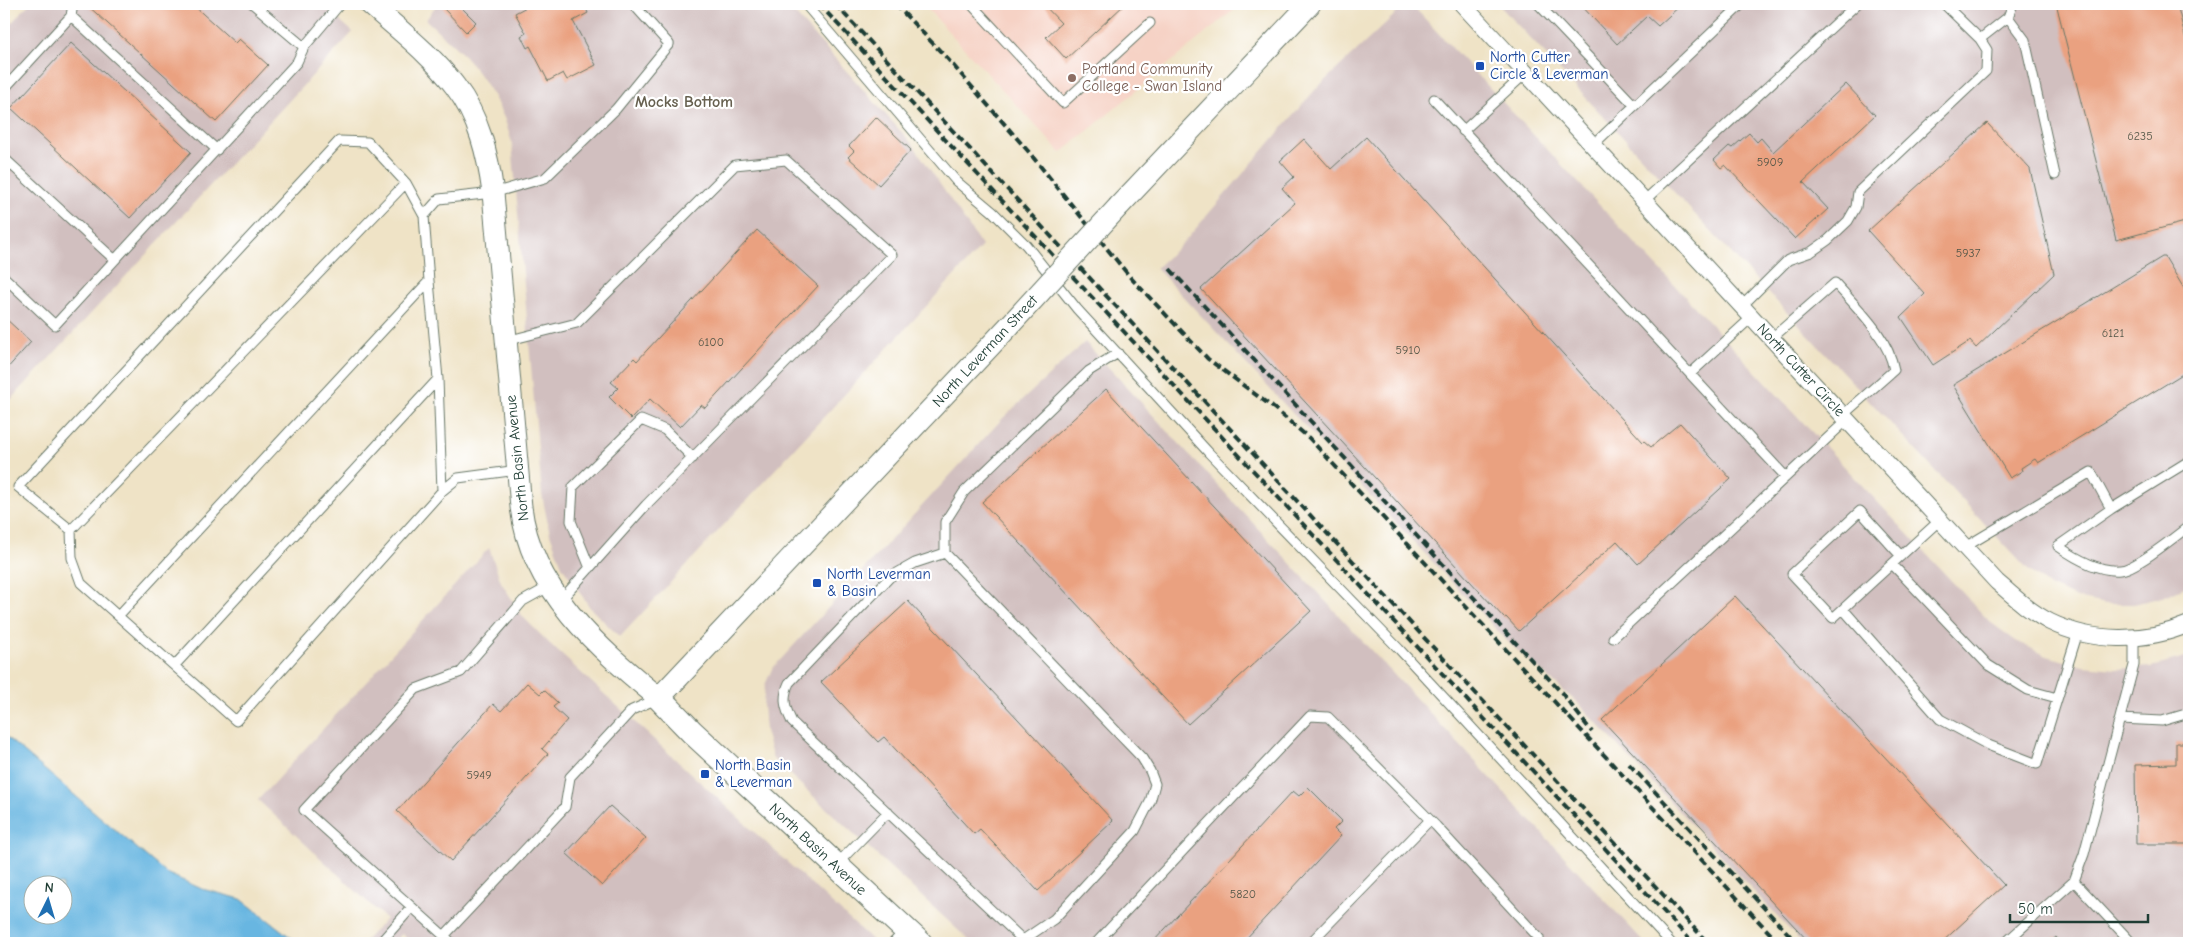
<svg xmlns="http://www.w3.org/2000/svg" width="2193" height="947" font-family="'Comic Neue',sans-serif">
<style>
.built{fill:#f6d2c5}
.industrial{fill:#d1bfbf}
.water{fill:#67b6e1;stroke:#437a8a;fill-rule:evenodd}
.building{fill:#eaa180}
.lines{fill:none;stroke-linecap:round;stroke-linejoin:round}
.service-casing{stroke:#687767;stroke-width:11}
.minor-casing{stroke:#687767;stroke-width:18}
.tertiary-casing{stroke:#687767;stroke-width:23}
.secondary-casing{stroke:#687767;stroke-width:26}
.service{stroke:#fff;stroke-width:9}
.minor{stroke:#fff;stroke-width:16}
.tertiary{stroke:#fff;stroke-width:21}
.secondary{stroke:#fff;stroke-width:24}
.rail{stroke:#1f3d34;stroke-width:4;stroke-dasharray:8 4;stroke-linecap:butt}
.tertiary-bridge-casing{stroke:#687767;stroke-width:23;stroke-linecap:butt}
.tertiary-bridge{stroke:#fff;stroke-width:21}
.transit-dot{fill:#1a4fb4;stroke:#fff;stroke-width:2}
.education-dot{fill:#8d6e63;stroke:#fff;stroke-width:2}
.labels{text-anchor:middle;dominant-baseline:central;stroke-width:4.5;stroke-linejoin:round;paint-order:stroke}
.number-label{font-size:12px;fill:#525647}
.transit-label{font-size:15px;fill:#164399;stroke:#fff;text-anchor:start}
.education-label{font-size:15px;fill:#785e54;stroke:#fff;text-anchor:start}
.street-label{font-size:15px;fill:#1f3d34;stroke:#fff}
.neighbourhood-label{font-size:16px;font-weight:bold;fill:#66604f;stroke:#fff}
</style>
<rect width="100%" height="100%" fill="#fff"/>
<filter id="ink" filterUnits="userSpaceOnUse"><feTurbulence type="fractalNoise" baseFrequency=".02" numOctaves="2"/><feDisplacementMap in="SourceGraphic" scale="10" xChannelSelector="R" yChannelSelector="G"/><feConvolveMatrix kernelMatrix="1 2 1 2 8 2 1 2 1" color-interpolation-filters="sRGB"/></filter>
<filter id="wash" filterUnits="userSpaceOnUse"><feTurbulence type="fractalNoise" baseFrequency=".0096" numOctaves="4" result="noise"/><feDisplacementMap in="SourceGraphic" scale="20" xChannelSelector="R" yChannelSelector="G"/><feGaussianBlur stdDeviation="1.12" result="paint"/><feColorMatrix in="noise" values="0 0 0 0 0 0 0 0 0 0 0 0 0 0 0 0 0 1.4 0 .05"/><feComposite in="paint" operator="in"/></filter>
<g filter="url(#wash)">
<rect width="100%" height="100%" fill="#efe3c6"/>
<path class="built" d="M923,4H1241L1061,153Z"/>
<path class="industrial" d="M29,4H321L353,32L4,407V31Z
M437,4H786L914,146L982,246L620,637L591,609L562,566L550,534L542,495L512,143L505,120L494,97L479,74L465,56L426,20Z
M1406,4H1411L1990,622L2016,641L2047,656L2083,666L2116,669L2152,667L2189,657V943H1802L1581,706L1509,643L1156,268L1185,241L1315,90Z
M1498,4H2189V585L2162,597L2134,604H2106L2077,598L2051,587L2028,570Z
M1085,342L1354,632L1645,943H972L773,759L765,731L763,705L765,685L772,669L1002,419Z
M489,548L501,582L523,617L551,645L875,943H412L402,934L393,943H363L386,919L258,800Z"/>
<path class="water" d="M4,735L166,873L202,889L241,899L298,943H4ZM32,884H62V914H32Z"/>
<g id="blocks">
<path class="building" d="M86,4H192L235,43L239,39L268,65L216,122Z
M447,4H458L476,22L466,32L443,8Z
M532,4H584L588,13L573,21L596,65L567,80L563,73L548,81L530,46L527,48L521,36L526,33L515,13Z
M1043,4H1125L1066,59L1046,37L1061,23Z
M1580,4H1682L1658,26L1647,16L1617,44Z
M2071,4H2177L2189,52V221L2116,240L2057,7Z
M71,43L191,152L130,218L11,108Z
M1846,84L1875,115L1803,182L1828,209L1795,239L1725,165L1721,168L1714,160L1729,146L1732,148L1749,133L1757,142L1761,138L1773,152Z
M876,117L911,150L879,185L848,157L854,151L849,146Z
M1987,123L2030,169L2054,274L1976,348L1970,341L1933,365L1901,317L1925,294L1868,231Z
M1366,137L1643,442L1644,441L1651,447L1680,423L1731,479L1638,564L1617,541L1519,631L1506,617L1504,618L1201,289L1295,203L1282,188L1294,177L1280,161L1304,139L1331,169Z
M757,230L818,286L705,408L701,405L680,427L650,399L631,419L609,397L618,388L611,382L634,358L637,361Z
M2162,257H2165L2189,297V370L2038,463L2035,459L2021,468L2022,471L2010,478L1953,385Z
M4,317L31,342L4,372Z
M1106,389L1311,611L1188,724L982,502Z
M1735,596L2004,885L1941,943H1810L1602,720Z
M908,601L1113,821L1038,891L980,829L974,834L884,737L878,742L821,682Z
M527,683L540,694L544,690L558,703L553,707L567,720L542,749L548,754L451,861L397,811L493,704L501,711Z
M2176,743H2189V844H2136L2135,765L2176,764Z
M1308,787L1342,821L1334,829L1341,836L1242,943H1152L1293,791L1299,796Z
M610,806L646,838L602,886L566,853Z
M2056,937L2062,943H2049Z"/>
</g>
</g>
<g filter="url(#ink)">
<use href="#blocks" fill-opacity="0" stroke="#687767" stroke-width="1"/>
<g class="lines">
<defs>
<path id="service" d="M253,4L304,47
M805,4L956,181L993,212L1026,245L1077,309L1209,453L1399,649L1671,943
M971,4L1063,103L1150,23
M1538,4L1634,105
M71,16L217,150
M2008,17L2025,40L2055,175
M1980,39L2008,17L2013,4
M4,89L71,16L73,4
M1434,99L1786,477
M1463,131L1526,73
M1593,145L1742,4
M4,158L115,260
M1644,201L1857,4
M424,216L429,281
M4,277L55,325L297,62L304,47L340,4
M1742,306L1788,260L1811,252L1828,240L1848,221L1856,207L1858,192L1986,71L1987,50L1980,39L1944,4
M1772,338L1835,283C1857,308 1888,336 1894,370L1843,415
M506,341L577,323L735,165L786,160L892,255L646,505L560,601
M1690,374L1752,317
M518,470L458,478L442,491L236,721L81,583L72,558L71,530L18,487L339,141L368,142L406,183L424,216L439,199L493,193L545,178L616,109L669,44L633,4
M2111,509L2189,461
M71,530L406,183
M1965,547L2091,472L2111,509L2058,546C2075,558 2098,572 2120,570C2134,570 2176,536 2189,526
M945,553L1142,758L1150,771L1155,784L1150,802L1135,831L1054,919L1023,940L792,722C785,708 782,698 789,683L890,577L915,563Z
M945,553V522L964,492L1089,371L1118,353
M1901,556L1860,511L1792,574L1833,618L1940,520
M1892,564L1988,665L2028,690L2057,698
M590,568L571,521L573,487L641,420L665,430L693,458
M1843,609L1940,719L1988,745L2037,764L2078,632
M119,615L429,281L438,379
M1613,638L1847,420
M175,665L438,379L442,491
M2120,719L2162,721L2189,713
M837,864L888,812
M2074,881L2132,943
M444,936L565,807L570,777L632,710L659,698
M380,943L412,907
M452,943L304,810L416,689L461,672L523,601L550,586
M893,943L905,931
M1096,943L1310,716L1328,717L1436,826L1539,938V943
M1310,943L1429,821
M2005,943L2074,881L2084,854L2134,665V638"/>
<path id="minor" d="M1462,4L1997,582C2013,596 2030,612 2050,622C2093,643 2145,643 2189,624"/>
<path id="tertiary" d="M370,4C399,30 432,55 455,86C479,117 488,155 493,193L521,507C531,590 598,648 659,698L1010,325
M1119,206L1310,4"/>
<path id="secondary" d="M659,698L692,732L920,943"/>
</defs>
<use href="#service" class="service-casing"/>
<use href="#minor" class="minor-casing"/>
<use href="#tertiary" class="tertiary-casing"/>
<use href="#secondary" class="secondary-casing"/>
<use href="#service" class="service"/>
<use href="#minor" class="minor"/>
<use href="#tertiary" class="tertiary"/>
<use href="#secondary" class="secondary"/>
<path class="rail" d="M819,4L1693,943
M835,4L1708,943
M895,4L945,56L1028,151L1130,277L1208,359L1275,409L1309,438L1779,943
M1170,269L1561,692L1592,732
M1629,764L1797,943"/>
<defs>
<path id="tertiary-bridge" d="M1010,325L1119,206"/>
</defs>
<use href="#tertiary-bridge" class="tertiary-bridge-casing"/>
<use href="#tertiary-bridge" class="tertiary-bridge"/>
</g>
</g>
<g class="transit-dot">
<rect x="1475" y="61" width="10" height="10" rx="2.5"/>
<rect x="812" y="578" width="10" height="10" rx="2.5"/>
<rect x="700" y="769" width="10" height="10" rx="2.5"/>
</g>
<circle class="education-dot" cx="1072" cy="78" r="5"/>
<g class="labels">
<g class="number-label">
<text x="2140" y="136">6235</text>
<text x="1770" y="162">5909</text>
<text x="1968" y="253">5937</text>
<text x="2113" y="333">6121</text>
<text x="711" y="342">6100</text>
<text x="1408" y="350">5910</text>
<text x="479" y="775">5949</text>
<text x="1243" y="894">5820</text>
</g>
<g class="transit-label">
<text x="1490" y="57">North Cutter<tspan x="1490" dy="17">Circle &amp; Leverman</tspan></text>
<text x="827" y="574">North Leverman<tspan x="827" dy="17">&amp; Basin</tspan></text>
<text x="715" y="765">North Basin<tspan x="715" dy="17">&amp; Leverman</tspan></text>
</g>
<g class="education-label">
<text x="1082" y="69">Portland Community<tspan x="1082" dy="17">College - Swan Island</tspan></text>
</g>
<g class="street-label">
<text transform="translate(985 351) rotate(-47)">North Leverman Street</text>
<text transform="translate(1801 370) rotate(47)">North Cutter Circle</text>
<text transform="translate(517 458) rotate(-96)">North Basin Avenue</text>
<text transform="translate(818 849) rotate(43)">North Basin Avenue</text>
</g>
<g class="neighbourhood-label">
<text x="684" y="102">Mocks Bottom</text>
</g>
</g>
<rect width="2193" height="947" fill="none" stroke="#fff" stroke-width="20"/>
<g transform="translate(48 900) rotate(5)"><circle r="24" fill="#ffffff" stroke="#a5b1ae"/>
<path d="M0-4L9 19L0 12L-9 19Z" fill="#1f6fb2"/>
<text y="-8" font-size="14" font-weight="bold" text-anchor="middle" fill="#1f3d34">N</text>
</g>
<path d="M2010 914v8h138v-8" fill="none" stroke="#1f3d34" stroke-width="2.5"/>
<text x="2018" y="914" font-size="15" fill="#1f3d34" stroke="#ffffff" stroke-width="4" paint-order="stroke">50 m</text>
</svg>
